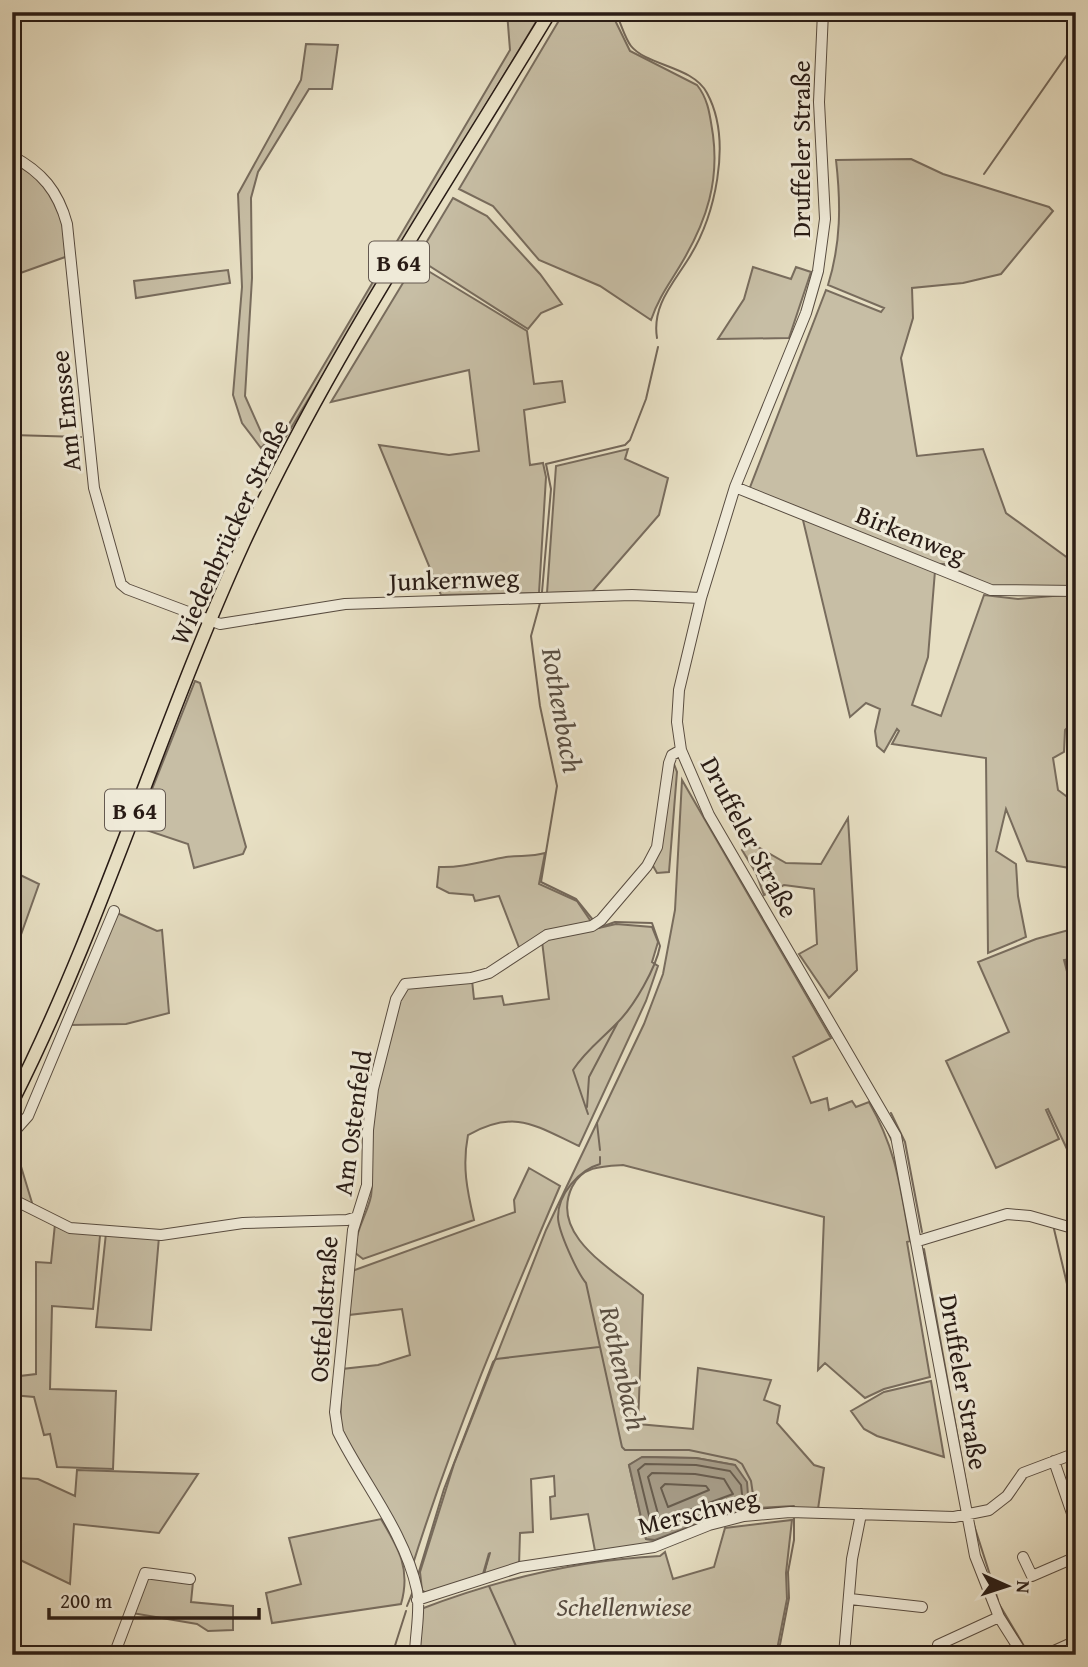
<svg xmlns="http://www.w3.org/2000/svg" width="1088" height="1667" font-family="'Gentium Book Plus',serif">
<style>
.green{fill:#c7bea5;stroke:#786c5d;stroke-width:2;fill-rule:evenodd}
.water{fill:#a69c88;stroke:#74685a;stroke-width:2}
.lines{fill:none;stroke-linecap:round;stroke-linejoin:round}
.shore{stroke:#675c4e;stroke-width:2}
.stream{stroke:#74685a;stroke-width:2}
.minor-casing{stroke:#584c40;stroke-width:12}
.major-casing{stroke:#281b15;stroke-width:15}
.minor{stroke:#efead8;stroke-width:10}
.major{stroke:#e7dfc3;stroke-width:12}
.labels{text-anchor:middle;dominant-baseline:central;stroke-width:6;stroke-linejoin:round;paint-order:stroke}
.shield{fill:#efead8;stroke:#645950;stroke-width:2}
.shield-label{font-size:24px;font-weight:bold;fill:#281b15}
.street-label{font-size:26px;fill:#281b15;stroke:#efead8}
.park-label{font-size:26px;font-style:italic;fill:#584c40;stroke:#efead8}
.water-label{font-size:28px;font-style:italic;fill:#5a4f43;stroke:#efead8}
</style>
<rect width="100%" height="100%" fill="#e7dfc3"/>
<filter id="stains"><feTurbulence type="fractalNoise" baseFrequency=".00286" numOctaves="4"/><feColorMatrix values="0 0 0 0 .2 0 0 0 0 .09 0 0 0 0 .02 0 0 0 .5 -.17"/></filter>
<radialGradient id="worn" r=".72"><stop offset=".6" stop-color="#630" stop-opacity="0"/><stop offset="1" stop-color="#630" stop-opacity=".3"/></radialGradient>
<path class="green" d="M507,12H542L279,448L276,446L510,50Z
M564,12H611L630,51L697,85C709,100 710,117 713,135C719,181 707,219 684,259C671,282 660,294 651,320L600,286L539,260L493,206L459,189Z
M306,44L338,45L332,89H309L258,172L251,198L252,278L245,396L266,443L261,448L242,423L233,395L242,287L238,194L301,80Z
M911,159L943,174L1049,207L1053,211L1001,274L963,283L912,288L913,318L901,358L917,456L983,449L1006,513L1076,564V588L992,587L944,564H936L749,490L826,290L881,312L884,308L828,285C841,243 841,204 836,160Z
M12,162C57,185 61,209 68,256L12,276Z
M453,198L487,216L540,274L562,304L541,313L528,329L417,258Z
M415,263L527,331L534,384L562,381L565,402L524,410L530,465L543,463L546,477L539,593L441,595L379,445L449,455L479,451L469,370L331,402Z
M753,267L791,279L796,267L811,272L789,338L718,339L744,299Z
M228,270L230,283L136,298L134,281Z
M628,449L625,459L668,478L659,515L592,592L547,593L556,466Z
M802,516L935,571L928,657L912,705L941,716L984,595L1018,599L1076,594V720L1065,730L1064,752L1053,758L1058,790L1070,799V868L1027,861L1006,809L996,851L1016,864L1018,896L1026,937L988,953L986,758L892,744L899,731L897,729L884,752L877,746L875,731L880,709L866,703L850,717Z
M195,681L200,683L246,847L243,854L194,868L188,844L137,827Z
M674,764L677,772L669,872L657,873L652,864Z
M682,780L831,1038L793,1057L811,1103L827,1098L829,1110L852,1101L856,1107L869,1102C897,1151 900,1187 910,1241L907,1242L930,1377L884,1389L865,1398L825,1363L818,1370L824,1217L623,1165C603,1166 582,1166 572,1187C549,1235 612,1269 643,1295L638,1424L693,1429L698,1368L771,1380L764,1400L780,1406L777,1423L814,1465L824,1468L818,1509L753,1511L653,1545L595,1551L588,1514L551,1519L550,1497L555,1496L554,1476L531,1479L533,1532L520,1533L519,1566L484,1574L489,1553L483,1574L427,1594L422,1590L420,1572L454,1464L546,1230L644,1024L663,974L675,910ZM643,1457L696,1458L735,1465L744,1512L707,1520L655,1540L646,1539L629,1465Z
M848,818L857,970L829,998L799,954L817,944L814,889L784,885L764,895L756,873L742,850L751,843L786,863L821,864Z
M545,853L539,884L577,901L592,923L520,950L499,896L475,901L473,895L449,893L437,887L439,867C463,868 483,861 506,857C520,855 531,857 545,853Z
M12,871L39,884L12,960Z
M115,912L157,931L162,930L169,1013L126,1024L71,1025Z
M616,924L652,927L658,942L652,962L658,966L646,1001L579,1146C534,1125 515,1109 468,1135C462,1166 467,1190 474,1220L363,1259L354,1252C356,1228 367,1215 371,1196C374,1176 370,1153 371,1132C373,1095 387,1018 407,987L472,980L474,999L502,996L504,1005L549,999L542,941Z
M1076,928V958L1064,960L1076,1006V1168L1048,1109L1046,1110L1059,1139L996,1168L946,1061L1009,1032L978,962L1036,939Z
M22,1126L16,1150L33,1206L12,1196V1151Z
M529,1168L560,1186C506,1312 453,1436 412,1567L340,1429L342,1369L378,1365L410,1355L402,1309L348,1315L352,1271L515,1212L514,1200Z
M55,1224L98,1233L100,1236L93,1309L52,1306L50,1389L116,1391L113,1469L57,1467L50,1434L44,1435L34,1397L12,1395V1377L36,1374V1262L51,1263Z
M106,1233L159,1237L151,1330L96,1327Z
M931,1381L944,1457L877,1436L864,1429L851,1411L884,1392Z
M77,1470L198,1474L159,1533L74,1524L70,1584L12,1556V1496H16L19,1478L38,1479L75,1496Z
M381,1519C399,1549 411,1569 401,1604L272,1623L266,1593L301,1584L289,1538Z
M792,1520L786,1573L787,1599L776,1655H418L421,1609C497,1580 578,1560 660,1556L665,1552L673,1579L714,1567L725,1528Z
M153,1577L193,1582L191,1602L233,1606V1630L208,1631L197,1624L132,1613L145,1579Z"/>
<path class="water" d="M642,1457L696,1458L735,1465L747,1482L749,1508L707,1520L655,1540L646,1539L629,1465Z"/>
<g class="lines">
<path class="shore" d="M645,1464L696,1465L730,1471L741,1485L743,1503L653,1532L638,1470Z
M652,1473L695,1474L724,1479L733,1494L660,1521L648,1477Z
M665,1484L706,1486L709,1490L668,1507L661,1488Z"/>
<path class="stream" d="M615,12C621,22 624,37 631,46C647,66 693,66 707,93C733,141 715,218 687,261C671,286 652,307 657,338
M984,174L1076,42
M12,435L81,437
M542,592L551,489L546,464L625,445L630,440L646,399L658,347
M540,603L531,636L540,706L557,786L541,882L576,899L593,920
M1065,961L1076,1002
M587,1107L589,1077L618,1022
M891,1113L905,1142L922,1232
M588,1114L573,1070C586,1050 602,1039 618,1022C634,1006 656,968 660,946L652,923L615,922L598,928
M597,1123L600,1150
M887,1130L892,1141
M600,1157V1164C579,1170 558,1194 558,1217C558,1231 577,1272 586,1283L622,1447L625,1450H689L736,1460L742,1464L751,1481L755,1508L794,1506
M1054,1229L1076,1322
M924,1249L969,1500
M974,1525L998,1600
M484,1573L490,1553
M418,1575L444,1489L493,1362L496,1359L599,1347
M489,1586L520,1655
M999,1604L1024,1646L1032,1652
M407,1606L413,1591
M392,1655L406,1611
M778,1655L789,1598L788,1572L794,1540V1518"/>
<defs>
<path id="minor" d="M823,12L819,102L825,219L818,271L806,313L735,487L701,598L679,690L677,722L681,750L709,815L896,1136L975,1556L999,1617L1023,1655
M12,156C42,172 58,191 67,224L94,488L121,584L127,589L220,624L345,604L632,595L701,598
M735,487L991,590L1076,591
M12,1134L28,1116L114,911
M12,1199L70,1228L161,1235L243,1223L347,1220L357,1217
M918,1241L1007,1214L1030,1216L1076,1229
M1054,1461L1076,1525
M1023,1557L1032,1576L1076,1557
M850,1599L922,1607
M417,1600L520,1567L654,1547L709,1525L744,1516L790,1512L954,1517L989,1510L1007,1496L1023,1473L1076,1453
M114,1655L145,1573L190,1579
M415,1655C415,1635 421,1610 417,1590C405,1533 364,1484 338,1432L335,1412L353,1230L367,1185L368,1130L373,1089L396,999L405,984L471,978L489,973L547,935L592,926L601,920L647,866L657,847L669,763L672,755L681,750
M844,1655L852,1559L861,1514
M938,1655V1645L999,1617
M1045,1655L1076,1641"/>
<path id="major" d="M12,1102C103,922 160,726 244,542C329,358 445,186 550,12"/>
</defs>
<use href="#minor" class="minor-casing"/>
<use href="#major" class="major-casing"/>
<use href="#minor" class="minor"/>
<use href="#major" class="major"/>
</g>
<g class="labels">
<g class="shield">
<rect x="369" y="241.5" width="60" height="41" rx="5"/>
<rect x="105" y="789.5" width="60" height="41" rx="5"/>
</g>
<g class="shield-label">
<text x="399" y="262">B 64</text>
<text x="135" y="810">B 64</text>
</g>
<g class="street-label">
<text transform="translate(800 149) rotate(-90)">Druffeler Straße</text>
<text transform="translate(65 411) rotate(-96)">Am Emssee</text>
<text transform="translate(229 532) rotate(-65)">Wiedenbrücker Straße</text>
<text transform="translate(911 534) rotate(22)">Birkenweg</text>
<text transform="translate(454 579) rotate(-2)">Junkernweg</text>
<text transform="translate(750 837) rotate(62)">Druffeler Straße</text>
<text transform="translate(352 1123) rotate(-82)">Am Ostenfeld</text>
<text transform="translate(323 1309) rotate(-86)">Ostfeldstraße</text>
<text transform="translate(964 1382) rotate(80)">Druffeler Straße</text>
<text transform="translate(698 1511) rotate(-14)">Merschweg</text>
</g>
<g class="park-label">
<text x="624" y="1606">Schellenwiese</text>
</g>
<g class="water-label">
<text transform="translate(563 710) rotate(80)">Rothenbach</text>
<text transform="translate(624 1368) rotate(77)">Rothenbach</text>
</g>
</g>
<rect width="1088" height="1667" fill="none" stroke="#e7dfc3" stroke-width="42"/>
<rect x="14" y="14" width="1060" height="1639" fill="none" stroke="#281b15" stroke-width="3.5"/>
<rect x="21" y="21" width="1046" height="1625" fill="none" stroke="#281b15" stroke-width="2"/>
<g transform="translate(1007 1586) rotate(93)" stroke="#efead8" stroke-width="5" paint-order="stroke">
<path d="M0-5L12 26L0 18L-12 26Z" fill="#281b15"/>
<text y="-10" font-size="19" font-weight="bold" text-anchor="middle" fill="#281b15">N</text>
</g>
<path d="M49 1608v10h210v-10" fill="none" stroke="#281b15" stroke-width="3.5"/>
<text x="60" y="1608" font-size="21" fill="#281b15" stroke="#efead8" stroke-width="5" paint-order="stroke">200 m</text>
<rect width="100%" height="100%" filter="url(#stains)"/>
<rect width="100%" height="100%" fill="url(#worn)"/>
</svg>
